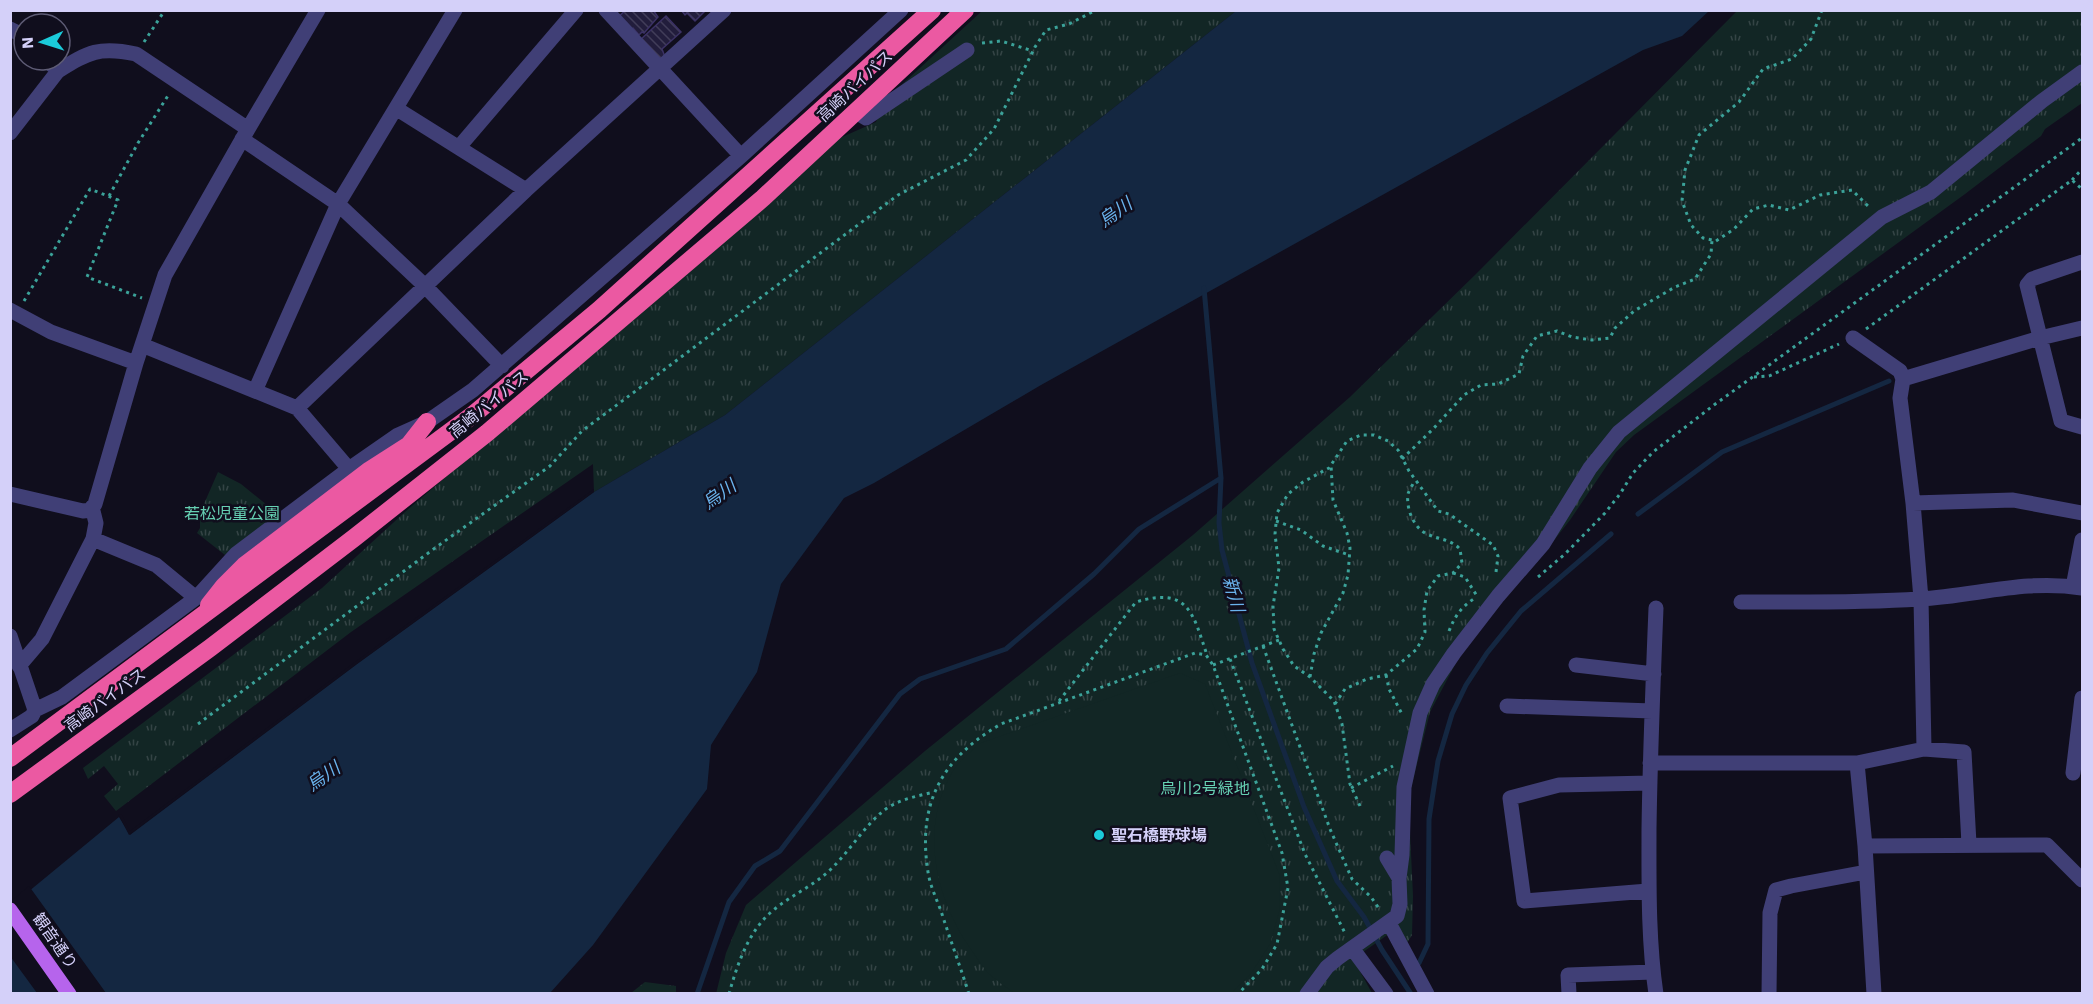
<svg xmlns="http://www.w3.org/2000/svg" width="2093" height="1004" font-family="'Work Sans','Noto Sans JP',sans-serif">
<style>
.grass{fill:url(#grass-tufts)}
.pitch{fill:#122625}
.water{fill:#142741}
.pier{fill:#100e1d}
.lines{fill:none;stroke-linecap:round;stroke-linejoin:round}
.stream{stroke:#142741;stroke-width:5}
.building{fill:url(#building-back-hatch);stroke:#3b3165;stroke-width:1.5}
.path{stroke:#3ba299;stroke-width:3;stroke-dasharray:3 4.5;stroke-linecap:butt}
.minor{stroke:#403f76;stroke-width:15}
.major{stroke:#b664ec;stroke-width:15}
.highway{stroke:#eb59a2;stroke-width:18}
.poi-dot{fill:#1bcbda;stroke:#100e1d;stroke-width:2}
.labels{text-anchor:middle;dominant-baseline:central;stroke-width:5;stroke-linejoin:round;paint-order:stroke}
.street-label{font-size:16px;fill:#d4d0f9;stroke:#100e1d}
.park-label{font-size:16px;fill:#66d0b3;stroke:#100e1d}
.poi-label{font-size:16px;font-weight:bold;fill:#d4d0f9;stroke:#100e1d;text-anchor:start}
.water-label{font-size:18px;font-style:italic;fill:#6ab3ed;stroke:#100e1d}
</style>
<defs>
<pattern id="grass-tufts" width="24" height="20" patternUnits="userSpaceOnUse" patternTransform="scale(1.5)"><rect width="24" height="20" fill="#122625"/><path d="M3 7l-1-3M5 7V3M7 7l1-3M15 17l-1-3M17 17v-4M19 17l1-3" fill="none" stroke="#344445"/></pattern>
<pattern id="building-back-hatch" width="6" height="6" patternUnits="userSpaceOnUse" patternTransform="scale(1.5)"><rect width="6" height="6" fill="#221d3c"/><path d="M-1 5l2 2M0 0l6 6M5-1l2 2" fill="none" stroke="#413d59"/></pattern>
</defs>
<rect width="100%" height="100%" fill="#100e1d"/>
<path class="grass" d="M982,11H1236L725,415L594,492L593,464L351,632L116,811L104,796L118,784L104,766L88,779L83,768L322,588L405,512L840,138L876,122L884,101Z
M1737,11H2082V103L2045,129L2041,136L1965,194L1634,435L1616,452L1570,520L1537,562L1495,610L1458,659L1430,712L1410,792L1409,811L1413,896L1412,935L1407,943L1396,929L1353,959L1372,993L716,994L726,953L746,905L925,751L1193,535L1350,397L1476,274Z
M218,472L241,484L278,514L225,555L197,533L200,528V513Z
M645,982L676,986V993H631Z"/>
<path class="pitch" d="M1180,673L1205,684L1280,876L1279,912L1270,944L1252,972L1232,993H1014C1006,987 997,981 989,974C982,967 976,956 970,948C935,897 919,827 953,771C959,761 970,753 978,744Z"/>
<path class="water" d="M1236,11H1709L1682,36L1643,50L1041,385L874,483L844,498L781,584L757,672L711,745L707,789L593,945L550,993L11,994V906L119,817L130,835L357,664L594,492L725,415Z"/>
<path class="pier" d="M594,489V492L357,664L129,835L118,814L122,815L130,831L355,662Z
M29,886L106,993H37L10,956V902Z"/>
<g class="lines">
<path class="stream" d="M1204,288L1221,478L1219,523L1222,550L1252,663L1304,807L1337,881L1364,917L1382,950L1411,994
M1638,514L1722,452L1889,381
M1419,963L1428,944L1429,819L1438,761L1452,714L1466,685L1487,653L1521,611L1611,534
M697,994L729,902L755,866L780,851L900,694L920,679L1006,649L1094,574L1139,529L1221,478"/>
</g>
<path class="building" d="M626,10H653L658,17L644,33L642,32L639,35L633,28L628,33L616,19Z
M681,10H706L695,21L687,13L685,15Z
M666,16L681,32L662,49L665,57L658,59L639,41Z"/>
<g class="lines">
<path class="path" d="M1822,10L1811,39L1792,59L1763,69L1739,102L1699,135L1685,170L1682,201L1691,225L1703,238L1716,241L1734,229L1753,209L1769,205L1789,210L1820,195L1852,190L1869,207
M144,42L165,10
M982,43L1001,41L1033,51
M2072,180L2082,169
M109,196L138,143L169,94
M24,301L90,189L118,200L87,277L142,298
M1866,329L2072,180L2082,189
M1754,377L1769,376L1839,344
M1402,459L1433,429L1464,395L1481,385L1498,384L1519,374L1523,356L1537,336L1557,331L1572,337L1592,340L1610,338L1615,328L1634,311L1675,287L1695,279L1711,254L1712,240
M1276,521L1301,530L1323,546L1349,555
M1453,573L1465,577L1477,596
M1538,577L1565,554L1605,513L1620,494L1633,473L1653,452L1714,405L2082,138
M1449,631C1455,616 1461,607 1475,598
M1263,646L1330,829L1352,879L1371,897L1380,910
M1230,659L1305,854L1345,933
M1213,665L1279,640
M1386,675L1389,689L1402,714
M1310,677L1314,654L1321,633L1343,593L1348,575L1350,548L1347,533L1333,500L1331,465
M1059,701L1136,602C1189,586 1193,614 1207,655
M1335,704L1345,689L1367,679L1386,675L1417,649L1425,632L1424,610L1427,591L1438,576L1453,573L1462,563L1460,549C1449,538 1438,540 1425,533C1413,526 1406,508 1408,494C1409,490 1413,485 1414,481
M198,724L435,548L550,466L582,431L898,195L966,160L994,129L1035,47L1046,30L1069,24L1096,10
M1351,788L1393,766
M1360,806L1350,784L1342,724L1334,701L1310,677L1294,666L1283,649L1274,629L1273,606L1279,568L1275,534L1277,513L1288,494L1303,482L1329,468L1347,441L1361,435H1374L1388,441L1398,450L1409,471L1438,511L1449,514L1493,545L1498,556L1496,572
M729,994C737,965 748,933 770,913C789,896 812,887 830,870C849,852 863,828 882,812C896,800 917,796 934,792
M969,994C960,966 950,939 941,911C936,898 930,885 928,872C917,803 942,758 1001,724L1195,653L1206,655L1213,665L1282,853L1288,888L1277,944L1262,969L1238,994"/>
<path class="minor" d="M606,10L741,156
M10,29L24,36
M47,60L58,71C89,52 99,46 136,54L248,129
M397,109L526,190
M856,112L866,118L967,50
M10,133L58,71
M242,139L338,204L424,285L502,366
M459,147L576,10
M2082,262L2032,279L2027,285L2061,421L2082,427
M10,310L51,332L136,363
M1853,338L1900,371L1903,379
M142,345L297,408L349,469
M255,391L338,204L455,10
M297,408L526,190L724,10
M10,494L83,511L91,510L95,504L136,363L165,275L248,129L318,10
M1913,503L2013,500L2082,513
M93,539L156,565L196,598
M2073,587L2082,540
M1741,602C1801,602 1860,603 1919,599C1976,596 2024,579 2082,588
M1656,608C1653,682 1650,755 1649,829C1649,883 1648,939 1656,994
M10,636L35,710
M1576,665L1654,674
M19,666L42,639L93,539L96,523L92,507
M1507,706L1652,711
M10,730L32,716L35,710L62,697L196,598L236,554L349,469L398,435L427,422L473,390L741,156L901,10
M1924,749L1964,752L1969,844
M1650,763H1857L1924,749L1921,599L1913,503L1900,398L1903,379L2040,338L2082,328
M1857,763L1865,846L1874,994
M2073,773L2082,698
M1865,846L2047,845L2082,880
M1399,878L1402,855L1404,787L1420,713L1433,684L1454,653L1498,596L1543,544L1590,468L1619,432L1882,217L1931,192L2042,101L2082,72
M1648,891L1524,901L1510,798L1559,785L1650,783
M1389,923L1427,994
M1352,948L1386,994
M1307,994L1327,967L1338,958L1397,916L1400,904L1399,878L1387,858
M1569,994L1568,975L1653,972
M1769,994L1770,913L1776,890L1791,886L1866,872"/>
<path class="major" d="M10,910L69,994"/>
<path class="highway" d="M209,605L224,586L244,566L370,470L409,445L427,422
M10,758L474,414L599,310L932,10
M10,794L210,648L354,538L487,433L763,198L965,10"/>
</g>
<circle class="poi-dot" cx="1099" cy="835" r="6"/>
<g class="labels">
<g class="street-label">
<text transform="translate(855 86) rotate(-43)">高崎バイパス</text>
<text transform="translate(489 404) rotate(-39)">高崎バイパス</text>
<text transform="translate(105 700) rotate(-36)">高崎バイパス</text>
<text transform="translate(55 941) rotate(55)">観音通り</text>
</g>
<g class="park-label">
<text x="232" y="513">若松児童公園</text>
<text x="1205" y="788">烏川2号緑地</text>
</g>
<g class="poi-label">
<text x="1111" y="835">聖石橋野球場</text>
</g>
<g class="water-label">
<text transform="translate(1115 212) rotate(-35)">烏川</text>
<text transform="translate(719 494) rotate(-35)">烏川</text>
<text transform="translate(1234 594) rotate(75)">新川</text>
<text transform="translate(323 776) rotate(-35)">烏川</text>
</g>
</g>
<rect width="2093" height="1004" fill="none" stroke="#d4d0f9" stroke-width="24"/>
<g transform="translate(42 42) rotate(267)"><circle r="28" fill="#100e1d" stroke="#5e5c75" stroke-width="1.5"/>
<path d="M0-4.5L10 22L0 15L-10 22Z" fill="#1bcbda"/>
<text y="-9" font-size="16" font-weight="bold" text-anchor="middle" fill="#d4d0f9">N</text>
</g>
</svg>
